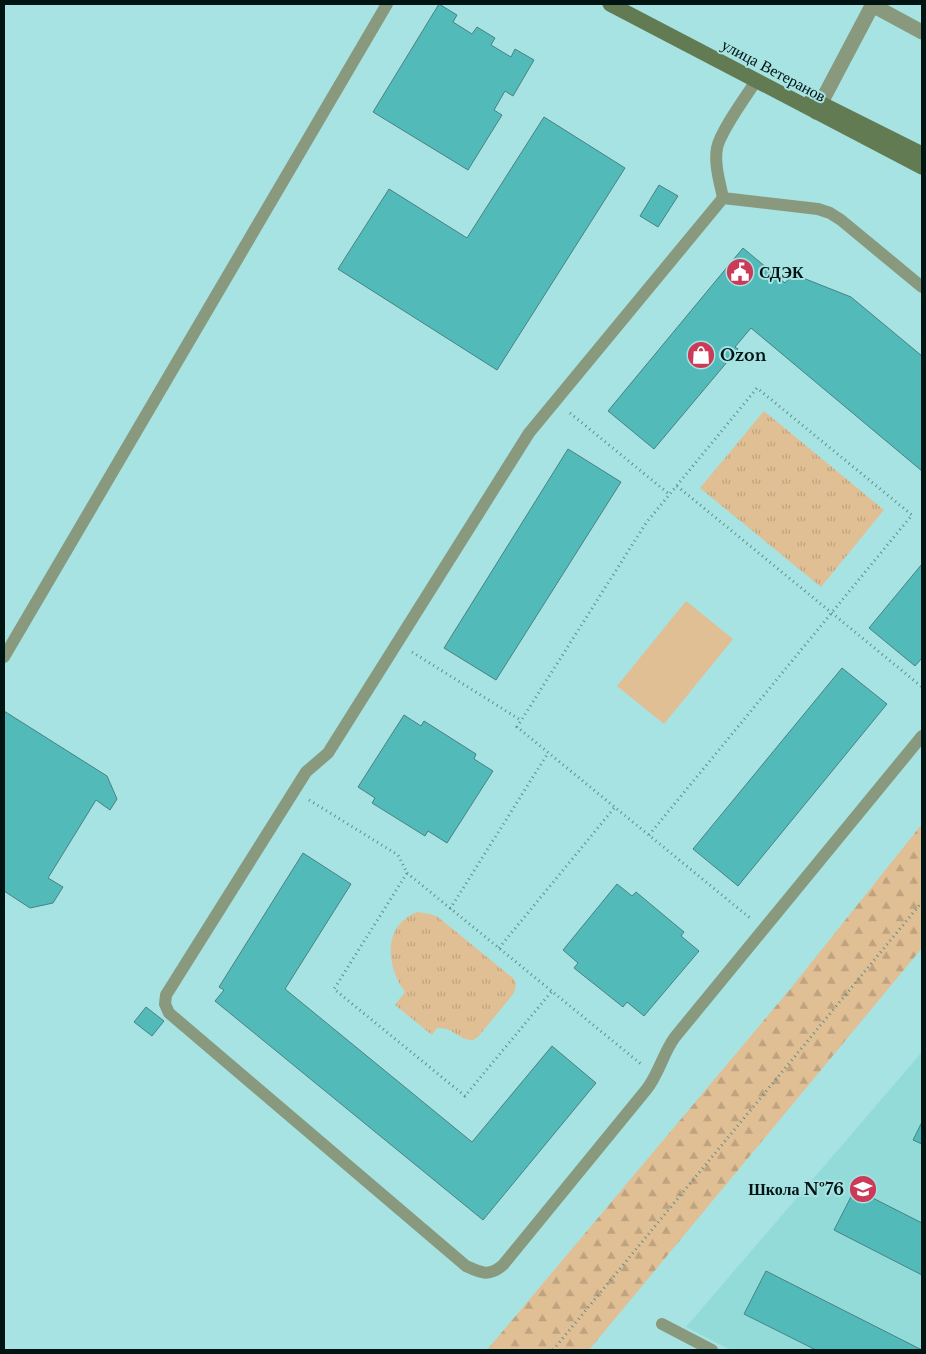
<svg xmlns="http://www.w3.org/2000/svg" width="926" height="1354" font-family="'Libre Baskerville',serif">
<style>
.built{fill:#93dbd9}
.grass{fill:url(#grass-tufts)}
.forest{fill:url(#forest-firs)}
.pitch{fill:#e1bf94}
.building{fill:#52bbba;stroke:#488281}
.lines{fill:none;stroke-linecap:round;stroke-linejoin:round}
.path{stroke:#618c8b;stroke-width:3;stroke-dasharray:1 4;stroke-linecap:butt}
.lane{stroke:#88997e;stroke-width:12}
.street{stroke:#88997e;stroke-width:15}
.secondary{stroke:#627b53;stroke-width:15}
.labels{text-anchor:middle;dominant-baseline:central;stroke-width:4;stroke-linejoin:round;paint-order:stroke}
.street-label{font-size:16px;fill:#001414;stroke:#a7e3e2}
.poi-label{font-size:16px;font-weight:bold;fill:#001414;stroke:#a7e3e2;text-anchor:start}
</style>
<defs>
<pattern id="grass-tufts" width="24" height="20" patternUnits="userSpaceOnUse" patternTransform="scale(1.25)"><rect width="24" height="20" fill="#e1bf94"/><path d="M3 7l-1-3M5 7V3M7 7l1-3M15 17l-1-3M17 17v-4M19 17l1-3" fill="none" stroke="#bfa37f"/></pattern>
<pattern id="forest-firs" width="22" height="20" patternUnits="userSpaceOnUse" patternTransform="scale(1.25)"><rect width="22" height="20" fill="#e1bf94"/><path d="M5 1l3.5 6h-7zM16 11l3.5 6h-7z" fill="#bfa37f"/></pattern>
</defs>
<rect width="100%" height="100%" fill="#a7e3e2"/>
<path class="built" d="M922,1052V1350H731L686,1327Z"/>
<path class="grass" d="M764,411L884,510L821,587L700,488Z
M418,912L430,914L438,917L514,979L516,984L514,993L478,1037L473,1040C457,1040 455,1027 437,1028L432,1035L395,1005L405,992C386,967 382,924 418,912Z"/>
<path class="forest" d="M922,824V948L589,1350H487L791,988Z"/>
<path class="pitch" d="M686,601L733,639L664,724L617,686Z"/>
<path class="building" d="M439,4L457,15L453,22L472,34L477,27L495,38L491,45L511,57L515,49L534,60L513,96L505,91L494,110L502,115L468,170L373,112Z
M544,117L625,168L497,370L338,269L389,189L467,238Z
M659,185L678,196L658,227L640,216Z
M743,248L785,283L793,274L851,297L922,356V471L751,328L735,347L738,349L654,449L608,411Z
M568,449L621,482L496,680L444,648Z
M922,564V658L915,666L869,628Z
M842,668L887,704L738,886L693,849Z
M4,711L107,776L117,799L110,810L96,800L48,878L63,887L53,903L30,908L4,891Z
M404,715L421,726L424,721L476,754L474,759L493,771L447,843L428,831L425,836L372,803L375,798L358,787Z
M303,853L351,884L285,989L472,1142L552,1046L596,1083L483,1220L215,1001L224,990L219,987Z
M617,884L632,896L636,892L684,932L681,936L699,951L644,1016L627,1002L623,1007L574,968L578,963L563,950Z
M146,1007L164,1021L152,1036L134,1022Z
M922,1122V1144L913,1140Z
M855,1189L922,1223V1275L834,1230Z
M766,1271L922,1350H816L744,1314Z"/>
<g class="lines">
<path class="path" d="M570,413L669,494
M677,486L922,687
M412,652L522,721
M309,800L398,855L407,873L334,989L465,1096L552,991
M649,835L912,515L757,388L646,523L517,727L750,918
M407,873L641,1064
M450,909L548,753
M499,948L615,807
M553,1350L922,902"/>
<path class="lane" d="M756,81C746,96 720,132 717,148C714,164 720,183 723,198L529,433L328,753L306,772L166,995L165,1004L169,1013L466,1266C481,1273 489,1277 503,1265L646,1090C659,1074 663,1053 675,1037L922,736
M723,198L818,209L830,213L841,220L922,287
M4,657L387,4
M662,1324L712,1350"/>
<path class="street" d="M872,5L922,32
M816,112L873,4"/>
<path class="secondary" d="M610,4L922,167
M812,99L922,154"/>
</g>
<defs>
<symbol id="civic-disc" viewBox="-11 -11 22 22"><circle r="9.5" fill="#cb3b57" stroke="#a7e3e2"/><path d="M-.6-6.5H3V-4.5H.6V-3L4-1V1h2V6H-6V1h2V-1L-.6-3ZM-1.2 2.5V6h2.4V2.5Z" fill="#fff"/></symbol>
<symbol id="shop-disc" viewBox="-11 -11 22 22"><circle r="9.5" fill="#cb3b57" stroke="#a7e3e2"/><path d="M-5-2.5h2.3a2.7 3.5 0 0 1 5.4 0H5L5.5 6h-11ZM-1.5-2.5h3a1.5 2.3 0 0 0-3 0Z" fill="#fff"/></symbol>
<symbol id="school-disc" viewBox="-11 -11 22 22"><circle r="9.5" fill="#cb3b57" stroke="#a7e3e2"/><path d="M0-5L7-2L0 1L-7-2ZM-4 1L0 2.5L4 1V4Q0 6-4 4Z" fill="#fff"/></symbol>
</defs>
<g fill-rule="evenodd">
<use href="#civic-disc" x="724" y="256" width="32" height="32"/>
<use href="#shop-disc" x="685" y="339" width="32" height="32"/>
<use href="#school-disc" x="847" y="1173" width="32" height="32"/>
</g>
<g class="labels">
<g class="street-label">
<text transform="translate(774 70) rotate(28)">улица Ветеранов</text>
</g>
<g class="poi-label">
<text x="759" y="272">СДЭК</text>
<text x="720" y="355">Ozon</text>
<text x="844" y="1189" text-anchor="end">Школа №76</text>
</g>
</g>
<rect width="926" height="1354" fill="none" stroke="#001414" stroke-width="10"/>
</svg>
